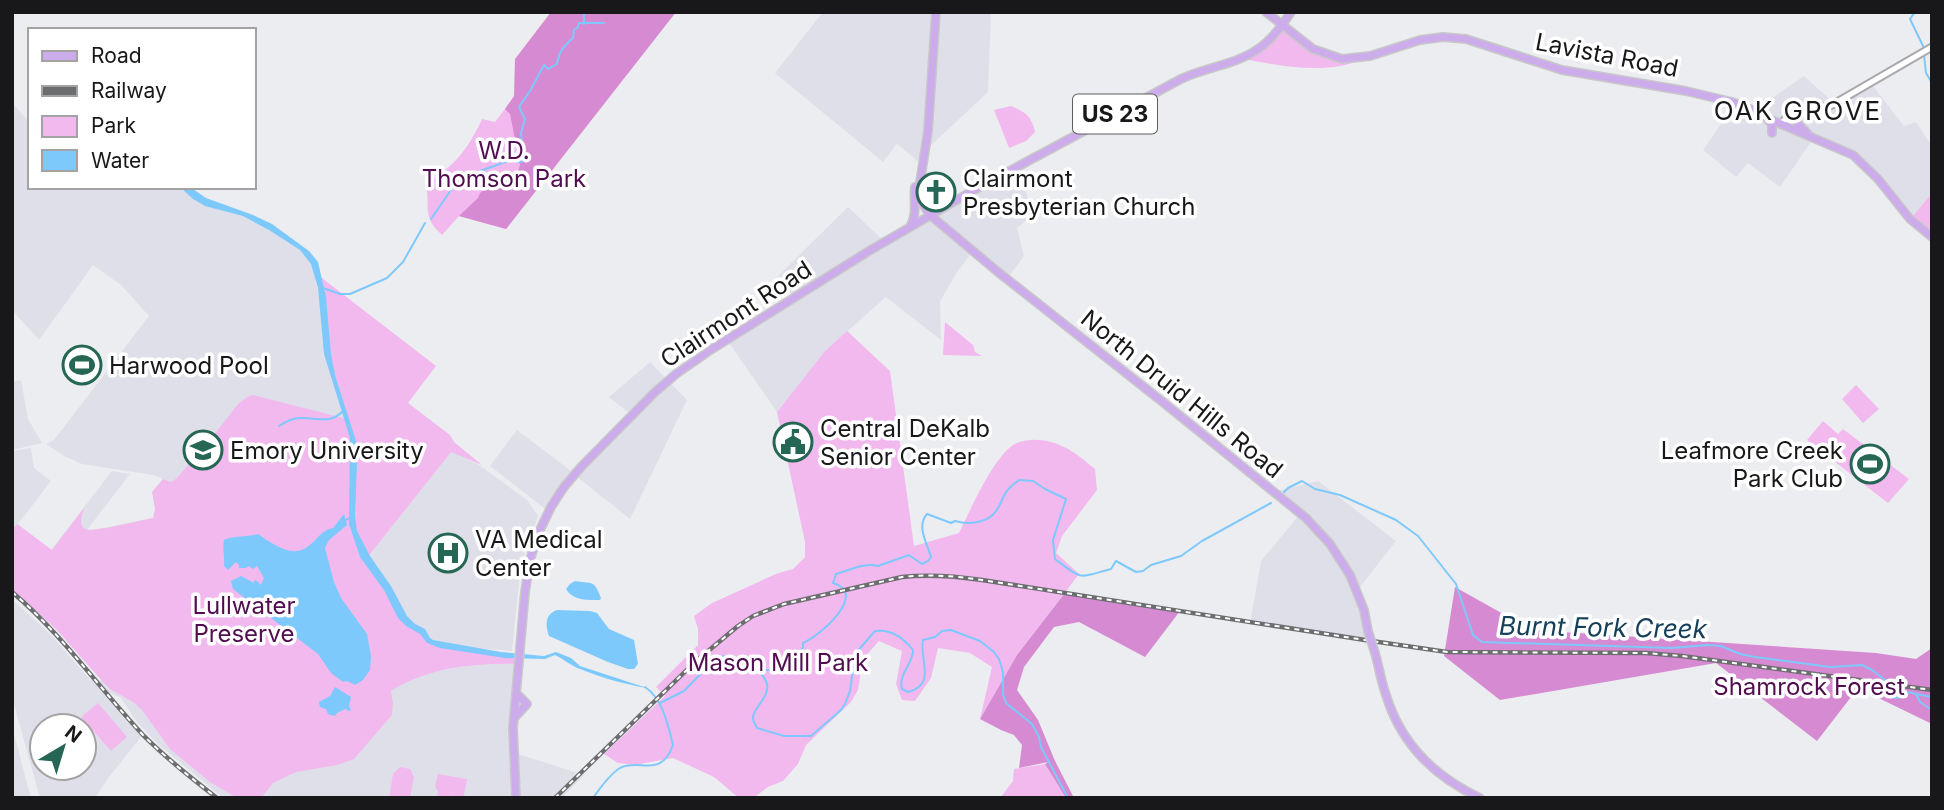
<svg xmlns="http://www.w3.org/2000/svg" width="1944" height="810" font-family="Inter,sans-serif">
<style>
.built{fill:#dfdfea;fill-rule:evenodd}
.green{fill:#f2b9ef}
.forest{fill:#d58ad1}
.water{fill:#7ec9fb}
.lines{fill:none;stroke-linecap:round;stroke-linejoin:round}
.stream{stroke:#7ec9fb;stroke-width:2}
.minor-casing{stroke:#a9a9ad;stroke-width:9}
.major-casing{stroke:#c8c8c8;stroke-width:10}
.minor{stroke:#fff;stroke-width:5}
.major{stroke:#cdacec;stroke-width:7}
.rail-casing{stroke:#6c6d6f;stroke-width:4.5}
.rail{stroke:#fff;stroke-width:2;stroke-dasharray:5;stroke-linecap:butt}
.major-bridge-casing{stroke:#c8c8c8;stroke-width:10;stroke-linecap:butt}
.major-bridge{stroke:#cdacec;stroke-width:7}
.labels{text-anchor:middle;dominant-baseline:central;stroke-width:7;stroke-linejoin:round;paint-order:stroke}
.shield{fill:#fff;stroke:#5d5d5f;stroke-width:2}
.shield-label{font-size:23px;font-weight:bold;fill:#18181a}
.street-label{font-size:24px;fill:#18181a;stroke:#fff}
.park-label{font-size:24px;fill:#510d50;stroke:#fff}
.poi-label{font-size:24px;fill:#18181a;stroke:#fff;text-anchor:start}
.neighbourhood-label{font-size:26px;letter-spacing:2px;fill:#18181a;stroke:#fff}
.water-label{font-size:26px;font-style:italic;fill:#16405a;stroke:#fff}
</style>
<rect width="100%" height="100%" fill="#ecedf0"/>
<path class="built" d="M823,12H991L988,92L925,151L922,165L897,144L883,162L775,73Z
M1804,76L1834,103L1873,86L1904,126L1916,122L1932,146V193L1909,220L1902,214L1886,185L1862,162L1813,139L1780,187L1748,163L1736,177L1703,150L1734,105L1753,111Z
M12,102L30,123V187H185L196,197L242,213L296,244L311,260L347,419L368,557L451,451L479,465L527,500L538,516L521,563L512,651L462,647L434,642L403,617L433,643L519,655L515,753L584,775L562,798H223L159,745L136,721L121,698L100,689L141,737L109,777L95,798H40L12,697V599L53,637L90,680L102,681L57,630L12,589V451L31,448L34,468L51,481L18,524L51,550L112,471L130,474L87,530L98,529L153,518L175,490L161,478L153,475L82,464L66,457L46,444L54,440L149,316L121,285L93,265L39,340L14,312H12ZM42,726H84V768H42Z
M1017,168L1034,214L1017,228L1024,256L1007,279L972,252L955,275L940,302L941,340L886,297L825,351L777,412L727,340L794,298L778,276L848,207L887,244Z
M650,362L687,400L630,519L575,475L548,511L490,466L517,430L575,474L630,414L609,397Z
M21,380L28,419L42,443L12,450V382Z
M1318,481L1396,541L1356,592L1374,642L1250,623L1261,561L1300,514L1273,492Z
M12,726L24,772L31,798H12Z"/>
<path class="green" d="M579,12H676L506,229L459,216L442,235C420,215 432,206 425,182C454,169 469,147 482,119L495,122Z
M1280,28L1342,59L1370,56C1330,76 1286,67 1244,59Z
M1011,106C1025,112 1032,116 1035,132L1026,141L1009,148L994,110Z
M1932,193V233L1912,217Z
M318,275L436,366L408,403L450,435L454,442L482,465L451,452L367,558L403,617L433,643L519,655L518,664C475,663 429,667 391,691L393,703L392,715L354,759L337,765L296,772L273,783L261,798H237L210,782L170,749L142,710L133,702L110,689L103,682L57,630L12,589V530L17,524L52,550L84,508C82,515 78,525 85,529C92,533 142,520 153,518L155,509L152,492L163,479L170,482L176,479L210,440L238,404L247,397L253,395L347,419L333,373Z
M945,322L973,345L975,352L982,356L943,355Z
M847,331L890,371L914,546L959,533C970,511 995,452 1017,443C1032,437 1050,440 1064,447C1075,452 1085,461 1095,469L1097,490L1062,536L1056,553L1079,574L1017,655L980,719L992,667L970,653L938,648L931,678L915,701L902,700L896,684L902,651L879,641L863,659L858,690L851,702L806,745L798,764L783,781L768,787L753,798H739L714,777L673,758L634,765L618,763L604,754L665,696L656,687L698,645V629L694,616L712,603L776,574L793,569L805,557V542L777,412L825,351Z
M1856,385L1879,409L1863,423L1842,399Z
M1823,421L1838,434L1843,429L1909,479L1888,503L1807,440Z
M98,703L127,737L111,751L81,717Z
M1045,764L1066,798L1001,797L1013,781L1014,769Z
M400,767L410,769L414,777L410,798H389L393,774Z
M438,774L467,779L464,795L462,798H453V794L451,798H437L438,791L435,787Z"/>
<path class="forest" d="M551,12H676L506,229L459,216L478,198L480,193L495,181L512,191L520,165L510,114L505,109L514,96L515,59Z
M1455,587L1532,630L1876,653L1916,659L1932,648V724L1858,688L1817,741L1716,663L1500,700L1444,656Z
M1064,594L1180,611L1145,657L1079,622L1054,627L1024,667L1017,690L1038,720L1055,761L1074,798H1066L1045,764L1048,762L1019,768L1022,745L1014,735L1001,730L980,719L1017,655Z"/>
<path class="water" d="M180,187H190L206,198L253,215L272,224L309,251L318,262L326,297L331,354L335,375L356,441L357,463L355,516L357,531L370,556L391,586L407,616L415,624L425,629L430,638L433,640L501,652L544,656L556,652L571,658L580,666L647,688C623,684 603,678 580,669C571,666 564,659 555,655L545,659L505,658L440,648L427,643L420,634L406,626L398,618L384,590L360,557L349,524L350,438L324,354L318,288L311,264L300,250L269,230L243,216L205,206L193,199Z
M344,514L347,525L329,540L325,548L334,582L341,598L367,634L371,656L370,670L363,680L355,685L347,681L343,682L331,673L318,654L233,589L231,581L241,576L254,583V580L257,581L261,585L264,578L257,566L253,569L249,566L246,568H239V565L236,562L228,570L224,566C225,557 222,548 224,540C231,536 248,537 258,534C273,544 293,560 310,545C318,538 322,530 333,528Z
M575,581C592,584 594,579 601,598L600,600C587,600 573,601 566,589L570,584Z
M557,610L590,611L597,613L609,629L634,640L638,664L634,669H628L608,662L549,636C545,625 545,614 557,610Z
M335,687L351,697L349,706L351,710L349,711L345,709L337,713L335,716L328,714L326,709L320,707L319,702L330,696Z"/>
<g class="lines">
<path class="stream" d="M1915,12L1910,19L1924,48
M584,24V12
M1924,55L1926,73L1932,83
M522,145L521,133L525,119L519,107L530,91L544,65L548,69L557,64C559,51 564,46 573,38L574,30L578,27L579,23H604
M480,171L511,160L521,162L526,156L524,150
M431,219L453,187L472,175
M323,288L340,294H350L387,278L403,262L425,223
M279,426C285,422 293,418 300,418C316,417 330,425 343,411
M1284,492L1288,488L1302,481L1315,489L1340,495L1396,520L1418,536L1456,584L1473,635L1482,642L1672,648L1707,645L1721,646L1740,654L1755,657L1830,667L1862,665L1872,670L1885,680L1886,693C1893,700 1901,699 1909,692L1916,694L1920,702L1932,710
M346,520L349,518
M758,669C761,674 766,679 767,684C770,696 754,708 753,717C752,720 756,726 757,728L784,736H811L841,710L845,704L850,691L855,654L875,631C891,629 903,637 913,650C913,665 898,673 902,689L908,692C937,685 919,659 923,640L935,637L942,631L951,630L980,641L994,652L999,659L1003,672V694L1006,703L1032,724L1039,737L1041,747L1068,798
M1916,694L1932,697
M660,703L684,691L714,660L724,656C749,664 768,681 792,660C797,656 798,651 803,648V643C820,636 869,593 833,583L836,574C849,570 866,562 878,566L909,555L922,564L928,561L931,557C927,543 916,526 927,514L951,523L955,521C969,525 988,523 996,511C1001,505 1002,497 1007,491C1010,487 1015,483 1019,480L1033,481L1045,489L1066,499L1053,540L1055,559C1084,581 1077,578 1111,569L1116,561L1136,572L1143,571L1151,565L1181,556L1202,541L1271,503
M593,798C600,788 610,774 620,768C639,758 661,779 673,745C668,725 663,699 645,687"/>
<defs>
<path id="minor" d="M1780,124L1787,118L1796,113L1832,105L1932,47"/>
<path id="major" d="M936,12L928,131L919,189L921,201L930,215L998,272L1164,403L1306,518L1330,544L1350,575L1364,610L1368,631
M1266,12L1313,49L1342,59L1370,56L1420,40L1443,37L1466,39L1562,70L1686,91L1732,102L1752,110L1753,113
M1801,112L1797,118V123L1807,133
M1751,113L1767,118L1853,155L1878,179L1910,219L1932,237
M1768,119L1772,125V133
M910,227C918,213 913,202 915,187
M1375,653C1379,667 1381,681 1386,695C1401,744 1435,777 1480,798
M514,718L527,704L516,693
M516,798L513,728L525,592L530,560L538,534L551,507L564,487L581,467L654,393L676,374L712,349L869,251L974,190L1181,79C1206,67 1235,65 1258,49C1272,40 1282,26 1291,12"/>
</defs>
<use href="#minor" class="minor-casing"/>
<use href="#major" class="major-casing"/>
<use href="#minor" class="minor"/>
<use href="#major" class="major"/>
<defs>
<path id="rail" d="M12,592C62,634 99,688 143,735C166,758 191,778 217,798
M555,798L695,662L738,626L753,616L784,604L902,577C929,574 955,576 982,580L1365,640L1447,652L1646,653L1682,656L1932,690"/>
</defs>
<use href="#rail" class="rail-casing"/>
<use href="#rail" class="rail"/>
<defs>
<path id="major-bridge" d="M1368,631L1375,653"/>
</defs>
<use href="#major-bridge" class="major-bridge-casing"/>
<use href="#major-bridge" class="major-bridge"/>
</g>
<defs>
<symbol id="church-ring" viewBox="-11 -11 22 22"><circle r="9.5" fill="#fff" stroke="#256654" stroke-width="1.5"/><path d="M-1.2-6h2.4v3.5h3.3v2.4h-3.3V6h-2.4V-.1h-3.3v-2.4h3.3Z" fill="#256654"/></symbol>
<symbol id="stadium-ring" viewBox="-11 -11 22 22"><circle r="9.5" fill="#fff" stroke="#256654" stroke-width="1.5"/><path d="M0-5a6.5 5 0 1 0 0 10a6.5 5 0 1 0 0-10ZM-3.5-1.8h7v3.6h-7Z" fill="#256654"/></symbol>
<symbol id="civic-ring" viewBox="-11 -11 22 22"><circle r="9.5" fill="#fff" stroke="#256654" stroke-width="1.5"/><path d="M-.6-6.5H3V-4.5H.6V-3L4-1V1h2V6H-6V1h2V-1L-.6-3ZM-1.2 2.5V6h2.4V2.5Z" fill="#256654"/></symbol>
<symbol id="university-ring" viewBox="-11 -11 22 22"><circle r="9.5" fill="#fff" stroke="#256654" stroke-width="1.5"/><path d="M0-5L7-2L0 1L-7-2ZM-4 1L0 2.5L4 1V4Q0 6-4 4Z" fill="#256654"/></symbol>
<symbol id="hospital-ring" viewBox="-11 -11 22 22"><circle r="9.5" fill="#fff" stroke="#256654" stroke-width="1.5"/><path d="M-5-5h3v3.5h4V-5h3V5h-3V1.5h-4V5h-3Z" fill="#256654"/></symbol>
</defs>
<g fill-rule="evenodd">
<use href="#church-ring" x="914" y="170" width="44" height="44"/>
<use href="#stadium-ring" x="60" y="343" width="44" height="44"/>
<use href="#civic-ring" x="771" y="420" width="44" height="44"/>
<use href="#university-ring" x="181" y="428" width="44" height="44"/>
<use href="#stadium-ring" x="1848" y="442" width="44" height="44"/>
<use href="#hospital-ring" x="426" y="531" width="44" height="44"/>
</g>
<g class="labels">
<rect class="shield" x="1073" y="94.5" width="84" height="39" rx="5"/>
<g class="shield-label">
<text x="1115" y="114">US 23</text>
</g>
<g class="street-label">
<text transform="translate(1607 55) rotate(11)">Lavista Road</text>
<text transform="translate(736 314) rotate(-33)">Clairmont Road</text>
<text transform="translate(1182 394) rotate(39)">North Druid Hills Road</text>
</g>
<g class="park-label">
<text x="504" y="150">W.D.<tspan x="504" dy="28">Thomson Park</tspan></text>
<text x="244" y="605">Lullwater<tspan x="244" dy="28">Preserve</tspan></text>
<text x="778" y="662">Mason Mill Park</text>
<text x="1809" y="686">Shamrock Forest</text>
</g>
<g class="poi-label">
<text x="963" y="178">Clairmont<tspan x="963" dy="28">Presbyterian Church</tspan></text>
<text x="109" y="365">Harwood Pool</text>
<text x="820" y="428">Central DeKalb<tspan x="820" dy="28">Senior Center</tspan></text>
<text x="230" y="450">Emory University</text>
<text x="1843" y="450" text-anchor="end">Leafmore Creek<tspan x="1843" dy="28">Park Club</tspan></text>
<text x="475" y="539">VA Medical<tspan x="475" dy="28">Center</tspan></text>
</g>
<g class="neighbourhood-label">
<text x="1798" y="110">OAK GROVE</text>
</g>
<g class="water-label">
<text transform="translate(1603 627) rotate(1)">Burnt Fork Creek</text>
</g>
</g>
<rect width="1944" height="810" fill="none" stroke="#18181a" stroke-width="28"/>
<rect x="28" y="28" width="228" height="161" fill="#ffffff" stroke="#a3a3a3" stroke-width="2"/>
<rect x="42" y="51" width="35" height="10" fill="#cdacec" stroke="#a3a3a3" stroke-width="2"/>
<text x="91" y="63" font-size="21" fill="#18181a">Road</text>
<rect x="42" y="86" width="35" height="10" fill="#6c6d6f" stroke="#a3a3a3" stroke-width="2"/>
<text x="91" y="98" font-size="21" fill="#18181a">Railway</text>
<rect x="42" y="116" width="35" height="21" fill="#f2b9ef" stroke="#a3a3a3" stroke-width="2"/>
<text x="91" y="133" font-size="21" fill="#18181a">Park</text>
<rect x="42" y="150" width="35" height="21" fill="#7ec9fb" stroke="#a3a3a3" stroke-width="2"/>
<text x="91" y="168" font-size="21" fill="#18181a">Water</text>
<g transform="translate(63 747) rotate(38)"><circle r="33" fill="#ffffff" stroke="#a3a3a3" stroke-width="2"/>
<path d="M0-5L12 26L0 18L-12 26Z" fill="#256654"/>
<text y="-10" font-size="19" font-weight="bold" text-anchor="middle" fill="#18181a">N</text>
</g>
</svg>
